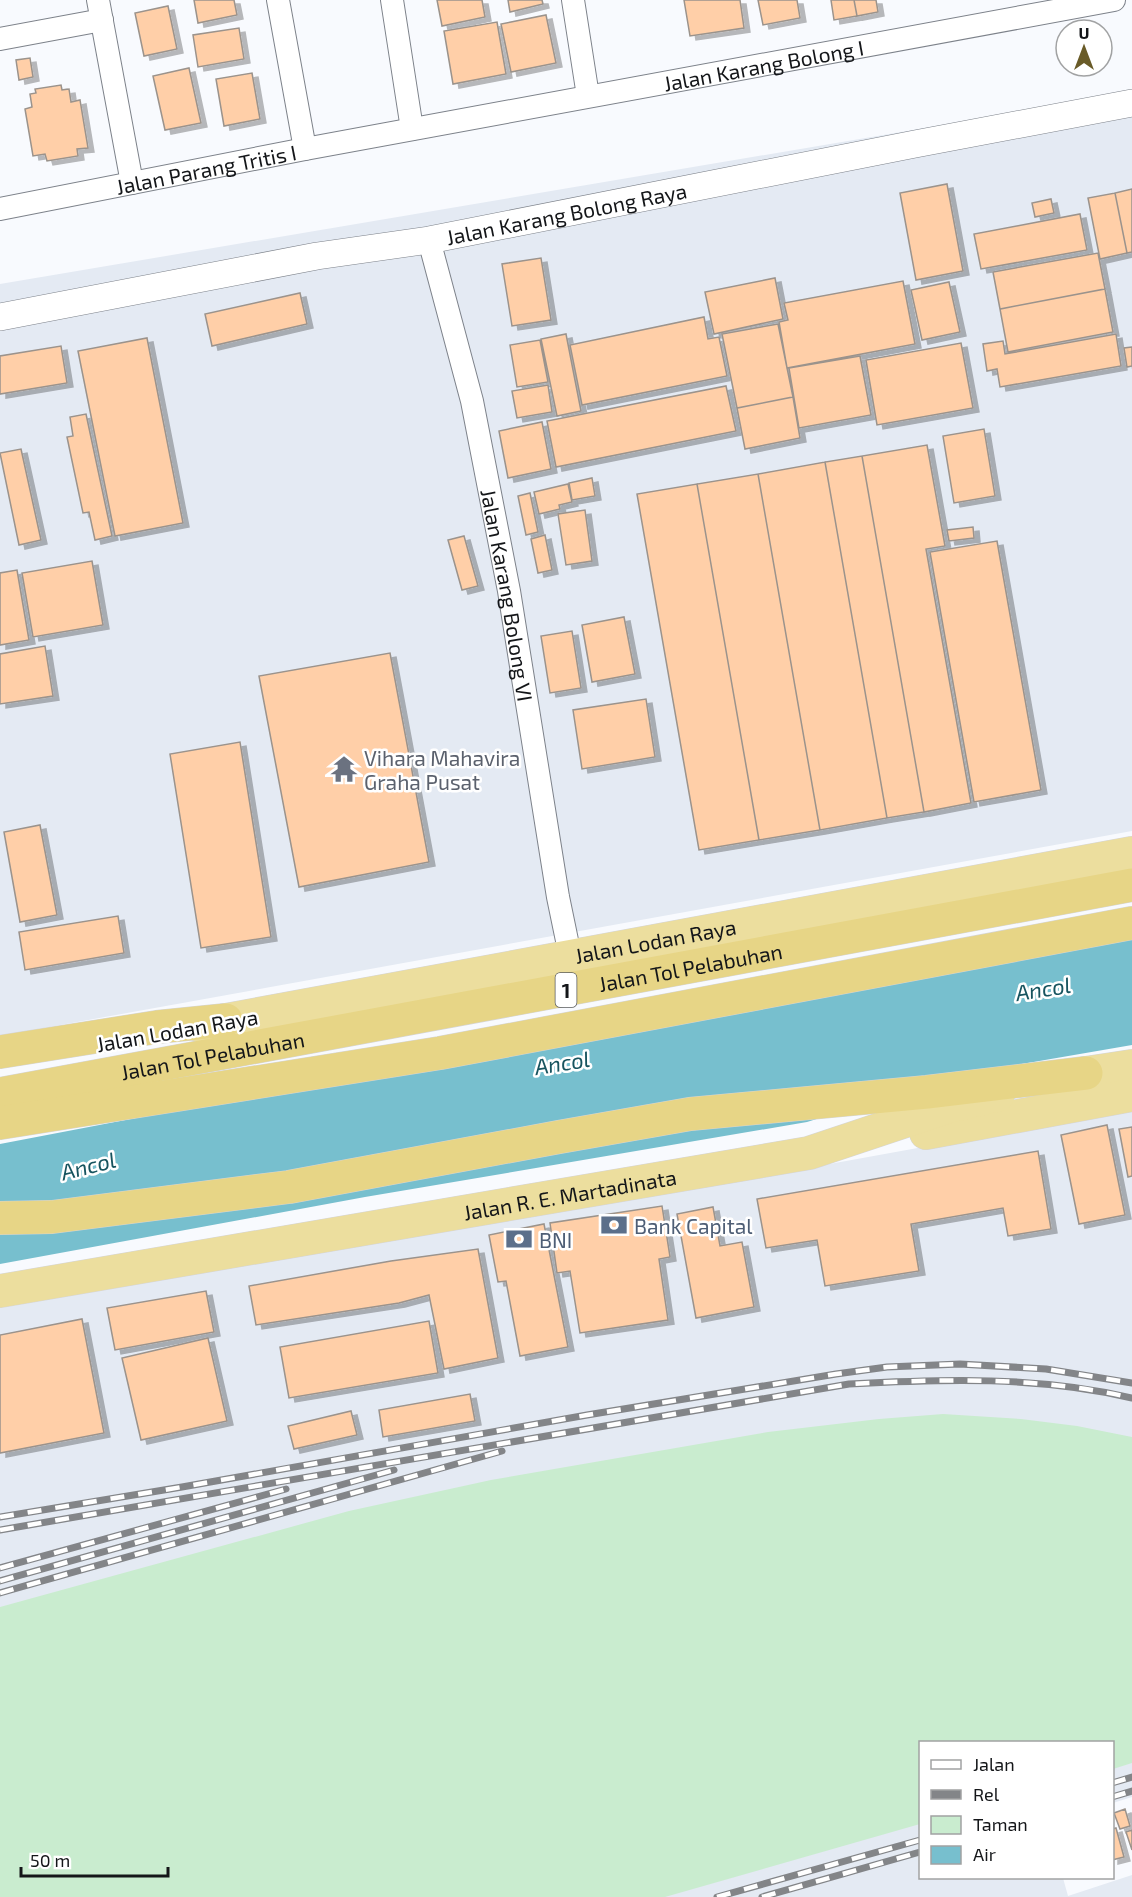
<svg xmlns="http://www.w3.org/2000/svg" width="1132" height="1897" font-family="'Exo 2',sans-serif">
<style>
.built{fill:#e4eaf3}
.green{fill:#c9eccf}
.water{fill:#77bfce}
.building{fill:#ffcfa8;stroke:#9b938c;stroke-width:1.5;filter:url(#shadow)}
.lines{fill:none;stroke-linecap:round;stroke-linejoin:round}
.minor-casing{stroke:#7d828a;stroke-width:24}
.tertiary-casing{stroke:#7d828a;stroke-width:28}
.trunk-casing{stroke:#d5d5d6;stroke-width:34}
.motorway-casing{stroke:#d5d5d6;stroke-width:34}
.minor{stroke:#fff;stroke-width:22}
.tertiary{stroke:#fff;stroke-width:27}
.trunk{stroke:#ecde9e;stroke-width:33}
.motorway{stroke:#e7d586;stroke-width:33}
.rail-casing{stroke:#838588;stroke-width:7}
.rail{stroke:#fff;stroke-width:4.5;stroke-dasharray:14;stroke-linecap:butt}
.labels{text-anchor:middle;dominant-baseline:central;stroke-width:5;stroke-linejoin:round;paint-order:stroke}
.shield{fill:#fff;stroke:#5a5c5e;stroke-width:1.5}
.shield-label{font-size:20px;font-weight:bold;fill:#141619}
.street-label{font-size:21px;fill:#141619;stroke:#fff}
.worship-label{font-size:21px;fill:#5b616d;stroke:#fff;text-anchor:start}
.service-label{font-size:21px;fill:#4e5e75;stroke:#fff;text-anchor:start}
.water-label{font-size:22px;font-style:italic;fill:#17545f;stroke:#fff}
</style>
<defs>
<filter id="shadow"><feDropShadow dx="6" dy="4" stdDeviation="0" flood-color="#0004"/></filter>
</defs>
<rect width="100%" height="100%" fill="#f8fafe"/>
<path class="built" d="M1132,93V831L0,1036V284Z
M1132,1109V1797L1113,1803L1112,1742H920V1878H1063L1068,1896L1132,1875V1897H0V1308L813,1167Z"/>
<path class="green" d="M943,1414L1021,1419L1077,1426L1132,1437V1763L1113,1769L1112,1742H920V1824L665,1897H0V1607L349,1511L491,1480L768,1432L879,1419Z"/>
<path class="water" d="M1132,935V1045L953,1076L807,1122L365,1197L0,1264V1144L356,1076Z"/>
<path class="building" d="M194,0H234L237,15L198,23Z
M437,0H482L485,17L442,26Z
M508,0H542L543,4L510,12Z
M684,0H740L744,28L690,36Z
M758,0H797L800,18L763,25Z
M831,0H854L857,16L834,20Z
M854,0H876L878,12L857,16Z
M168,6L177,49L144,56L135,13Z
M546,15L556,63L511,72L501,24Z
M497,22L506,74L453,84L444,31Z
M239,28L244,59L198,67L193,35Z
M30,58L33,77L19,80L16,60Z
M189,68L201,123L165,130L153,76Z
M252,73L260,119L224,126L216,79Z
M61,85L62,90L69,89L71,102L80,100L88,148L77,149L78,156L47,161L45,154L33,156L25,109L32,107L30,94L36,93L35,89Z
M947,184L963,271L916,280L900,193Z
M1132,189V252L1127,253L1115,193Z
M1115,193L1127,253L1100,259L1088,198Z
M1051,199L1054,213L1035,217L1032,203Z
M1080,214L1087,250L981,269L974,234Z
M1098,253L1105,289L1000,309L993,272Z
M541,258L551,320L512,326L502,264Z
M775,278L783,319L714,334L705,292Z
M903,281L915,344L787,368L779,322L788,320L784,303Z
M949,282L960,332L922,340L911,290Z
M1105,289L1113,332L1008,352L1000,309Z
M300,293L307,324L212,346L205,314Z
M704,317L708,339L719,337L727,376L582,405L570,345Z
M778,324L793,397L737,408L722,334Z
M566,334L581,411L557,416L541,339Z
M1116,334L1121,366L1000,387L997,369L987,371L983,344L1003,341L1005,354Z
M147,338L183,523L115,536L78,351Z
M540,340L548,382L517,387L510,345Z
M961,343L973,408L877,425L866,360Z
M61,346L67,383L0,394V356Z
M1132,347V366L1127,367L1124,348Z
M860,356L871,415L799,428L789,368Z
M548,385L552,412L517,418L512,391Z
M726,386L736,431L556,467L547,421Z
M793,397L800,438L745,449L737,408Z
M86,414L112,536L95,540L89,512L83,513L67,437L73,436L70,417Z
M542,422L551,469L508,478L499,431Z
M984,429L995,496L954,503L943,436Z
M927,445L945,546L926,549L971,803L924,812L862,456Z
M21,449L41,540L19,545L0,453Z
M862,456L924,812L887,818L825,462Z
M825,462L887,818L820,830L758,474Z
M758,474L820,830L759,840L697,484Z
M592,478L595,496L572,500L569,483Z
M568,484L572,502L559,505L560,509L539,514L534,492Z
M697,484L759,840L699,850L637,494Z
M530,493L538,532L526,535L518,496Z
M585,510L592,561L566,565L558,514Z
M973,527L974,538L949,541L947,530Z
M545,535L552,570L538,573L531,539Z
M464,536L478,586L462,590L448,540Z
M997,541L1041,790L974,802L930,552Z
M92,561L103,625L33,637L22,573Z
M17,570L29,640L0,645V573Z
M624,617L635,674L592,682L582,625Z
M572,631L581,688L550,693L541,636Z
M45,646L53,696L0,704V654Z
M390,653L429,862L299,887L259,676Z
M646,699L655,757L582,769L573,710Z
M240,742L271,937L201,948L170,754Z
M40,825L57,915L20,922L4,832Z
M118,916L124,953L25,970L19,932Z
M1107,1125L1125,1215L1079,1224L1061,1135Z
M1132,1127V1176L1128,1177L1119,1129Z
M1038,1151L1051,1229L1008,1236L1003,1208L911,1224L919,1271L825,1286L817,1240L766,1248L757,1199Z
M662,1206L670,1257L659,1259L668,1320L580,1333L570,1271L557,1273L550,1223Z
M713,1207L720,1246L742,1242L754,1307L696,1318L677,1214Z
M544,1224L568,1347L520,1356L506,1281L498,1282L489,1235Z
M478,1249L498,1358L444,1369L429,1295L399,1303L256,1325L249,1286L391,1261Z
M206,1291L214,1332L115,1350L107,1308Z
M82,1319L104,1433L0,1453V1335Z
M429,1321L438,1373L289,1398L280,1347Z
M208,1338L227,1421L141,1440L122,1358Z
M470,1394L475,1421L383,1437L379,1410Z
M351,1411L357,1435L294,1449L288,1426Z
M1125,1809L1130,1826L1120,1829L1114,1813Z
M1116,1828L1124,1857L1112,1860V1829Z
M1132,1830V1850L1126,1832Z"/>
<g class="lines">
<defs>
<g id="minor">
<path d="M98,0L132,183"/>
<path d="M278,0L305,149"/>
<path d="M392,0L412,129"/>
<path d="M573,0L588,96"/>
<path d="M0,39L102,20"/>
<path id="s1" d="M0,209L305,149L1114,0"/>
<path id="s2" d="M429,240L472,401L509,591L558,897L570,955"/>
</g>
<g id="tertiary">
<path id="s3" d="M0,317L317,256L429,240L915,144L1132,103"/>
</g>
<g id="trunk">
<path id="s4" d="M199,1025C510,967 821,909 1132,853"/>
<path d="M1059,1080L1086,1073L1132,1066"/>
<path d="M926,1133L1132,1095"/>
<path id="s5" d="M0,1291L809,1153L947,1107L998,1095"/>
</g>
<g id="motorway">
<path d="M0,1052L157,1027L226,1020"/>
<path id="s6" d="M0,1094L1132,885"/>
<path d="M0,1123L440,1053L1132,923"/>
<path d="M0,1218L52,1217L289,1187L559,1137L690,1114L927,1092L1086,1073"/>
</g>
</defs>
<use href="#minor" class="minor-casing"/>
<use href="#tertiary" class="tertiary-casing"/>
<use href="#trunk" class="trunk-casing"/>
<use href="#motorway" class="motorway-casing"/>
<use href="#minor" class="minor"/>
<use href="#tertiary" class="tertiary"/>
<use href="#trunk" class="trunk"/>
<use href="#motorway" class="motorway"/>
<defs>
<path id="rail" d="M0,1517L182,1487L587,1415L836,1374L887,1367L960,1364L1046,1369L1132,1383
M0,1530L849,1384C943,1379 1039,1376 1132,1398
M0,1568L286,1489
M0,1581L394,1470
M0,1593L502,1451
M1112,1783L1132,1777
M1112,1797L1132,1791
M717,1897L920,1840
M762,1897L920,1852"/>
</defs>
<use href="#rail" class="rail-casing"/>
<use href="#rail" class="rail"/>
</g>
<defs>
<symbol id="temple-bare" viewBox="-9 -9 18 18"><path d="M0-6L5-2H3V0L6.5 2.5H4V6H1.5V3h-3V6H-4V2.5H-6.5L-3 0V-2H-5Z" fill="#6b7280" stroke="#fff" stroke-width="2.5" paint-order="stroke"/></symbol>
<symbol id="bank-bare" viewBox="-9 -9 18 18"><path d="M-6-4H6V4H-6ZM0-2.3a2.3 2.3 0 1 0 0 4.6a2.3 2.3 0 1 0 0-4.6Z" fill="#5c6f8a" stroke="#fff" stroke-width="2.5" paint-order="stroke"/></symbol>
</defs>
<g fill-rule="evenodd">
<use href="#temple-bare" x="325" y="750" width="38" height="38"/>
<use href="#bank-bare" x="595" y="1206" width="38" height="38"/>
<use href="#bank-bare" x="500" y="1220" width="38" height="38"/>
</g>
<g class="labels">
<rect class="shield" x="555.5" y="973" width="21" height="34" rx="4.5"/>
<g class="shield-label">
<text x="566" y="990">1</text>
</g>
<g class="street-label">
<text stroke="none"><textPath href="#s1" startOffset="777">Jalan Karang Bolong I</textPath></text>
<text stroke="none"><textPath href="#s1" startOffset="210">Jalan Parang Tritis I</textPath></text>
<text stroke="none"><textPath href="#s3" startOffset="576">Jalan Karang Bolong Raya</textPath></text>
<text stroke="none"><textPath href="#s2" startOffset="364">Jalan Karang Bolong VI</textPath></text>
<text stroke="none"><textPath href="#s4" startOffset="464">Jalan Lodan Raya</textPath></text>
<text stroke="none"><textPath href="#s6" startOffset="702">Jalan Tol Pelabuhan</textPath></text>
<text transform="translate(177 1030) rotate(-10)">Jalan Lodan Raya</text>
<text stroke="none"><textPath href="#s6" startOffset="216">Jalan Tol Pelabuhan</textPath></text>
<text stroke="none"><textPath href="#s5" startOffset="578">Jalan R. E. Martadinata</textPath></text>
</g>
<g class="worship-label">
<text x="364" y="757">Vihara Mahavira<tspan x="364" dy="24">Graha Pusat</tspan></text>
</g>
<g class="service-label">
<text x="634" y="1225">Bank Capital</text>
<text x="539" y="1239">BNI</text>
</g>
<g class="water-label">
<text transform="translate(1043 988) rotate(-9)">Ancol</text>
<text transform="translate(562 1062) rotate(-9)">Ancol</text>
<text transform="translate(88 1165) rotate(-14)">Ancol</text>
</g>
</g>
<rect x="919" y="1741" width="195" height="138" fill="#ffffff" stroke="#a1a2a3" stroke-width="1.5"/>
<rect x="931" y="1760" width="30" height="9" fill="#ffffff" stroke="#a1a2a3" stroke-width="1.5"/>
<text x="973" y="1771" font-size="18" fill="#141619">Jalan</text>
<rect x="931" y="1790" width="30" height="9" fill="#838588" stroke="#a1a2a3" stroke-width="1.5"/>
<text x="973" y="1801" font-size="18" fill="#141619">Rel</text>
<rect x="931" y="1816" width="30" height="18" fill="#c9eccf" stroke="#a1a2a3" stroke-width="1.5"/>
<text x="973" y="1831" font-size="18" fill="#141619">Taman</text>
<rect x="931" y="1846" width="30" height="18" fill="#77bfce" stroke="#a1a2a3" stroke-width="1.5"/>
<text x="973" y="1861" font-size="18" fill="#141619">Air</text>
<g transform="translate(1084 48)"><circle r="28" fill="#ffffff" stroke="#a1a2a3" stroke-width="1.5"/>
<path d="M0-4.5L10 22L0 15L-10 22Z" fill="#695b28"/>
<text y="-9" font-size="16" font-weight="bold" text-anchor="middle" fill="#141619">U</text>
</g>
<path d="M21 1867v9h147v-9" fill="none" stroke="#141619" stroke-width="3"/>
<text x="30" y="1867" font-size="18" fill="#141619" stroke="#ffffff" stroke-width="4.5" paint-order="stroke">50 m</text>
</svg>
